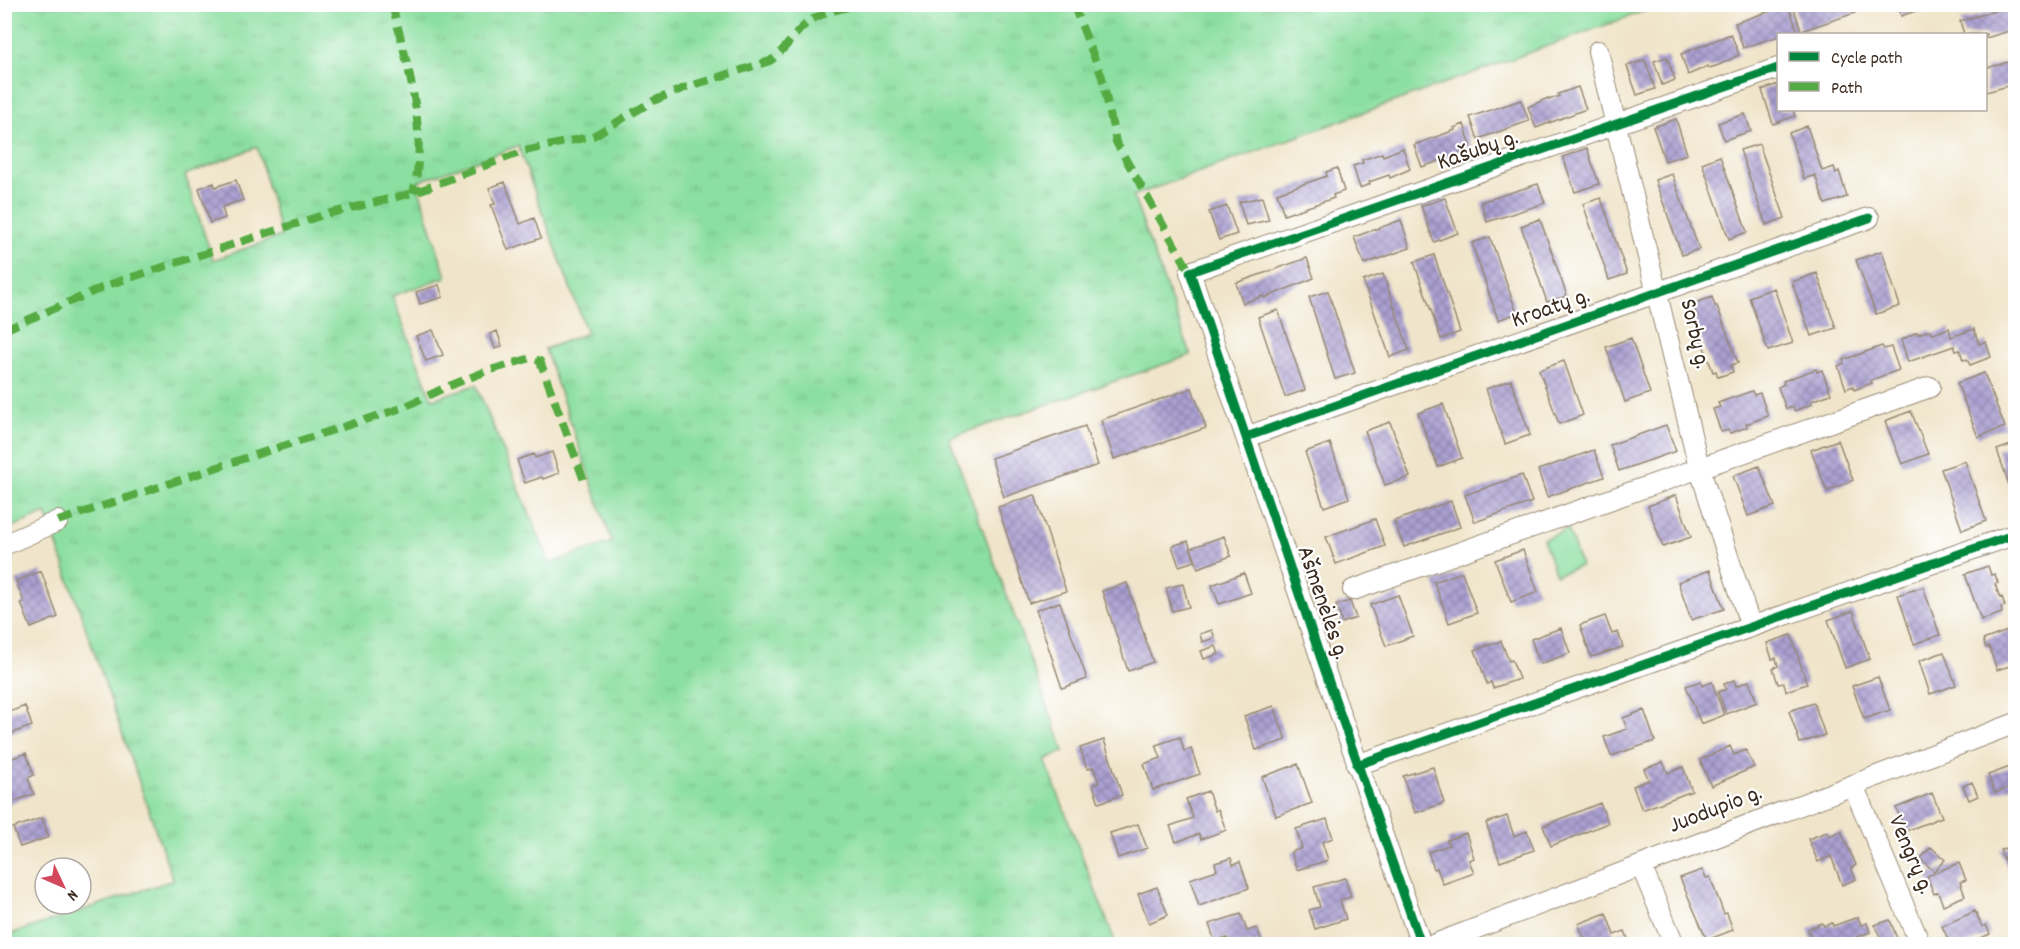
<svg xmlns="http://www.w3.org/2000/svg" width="2020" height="949" font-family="Dekko,sans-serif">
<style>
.grass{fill:url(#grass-tufts);stroke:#63845f;stroke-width:1.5;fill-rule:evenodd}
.pitch{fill:#8bdfa0;stroke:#63845f;stroke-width:1.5}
.building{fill:url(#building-cross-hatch)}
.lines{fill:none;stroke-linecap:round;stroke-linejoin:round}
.minor-casing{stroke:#968874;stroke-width:22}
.minor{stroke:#fff;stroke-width:20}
.quiet{stroke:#55ab43;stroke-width:8;stroke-dasharray:15 8;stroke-linecap:butt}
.cycleway-casing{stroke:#fff;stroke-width:13}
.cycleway{stroke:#00873e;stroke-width:9}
.labels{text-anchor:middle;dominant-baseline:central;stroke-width:4.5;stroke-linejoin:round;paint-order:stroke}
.street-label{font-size:24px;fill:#3b2a1e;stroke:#fff}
</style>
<defs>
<pattern id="grass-tufts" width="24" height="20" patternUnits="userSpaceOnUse" patternTransform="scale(1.5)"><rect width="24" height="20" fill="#8bdfa0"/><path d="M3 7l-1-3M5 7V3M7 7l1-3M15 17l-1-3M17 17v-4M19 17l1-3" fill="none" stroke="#79c089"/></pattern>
<pattern id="building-cross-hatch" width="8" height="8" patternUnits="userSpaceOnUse" patternTransform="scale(1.5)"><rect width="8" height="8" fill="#aba0d2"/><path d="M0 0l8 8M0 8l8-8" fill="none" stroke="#8c83aa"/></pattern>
</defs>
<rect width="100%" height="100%" fill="#fff"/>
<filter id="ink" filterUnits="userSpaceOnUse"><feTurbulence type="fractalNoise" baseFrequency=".0167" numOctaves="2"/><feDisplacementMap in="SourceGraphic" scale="12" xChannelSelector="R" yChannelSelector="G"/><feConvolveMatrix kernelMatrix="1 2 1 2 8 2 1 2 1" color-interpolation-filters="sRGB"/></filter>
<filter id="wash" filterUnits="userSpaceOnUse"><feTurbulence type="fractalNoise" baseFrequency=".008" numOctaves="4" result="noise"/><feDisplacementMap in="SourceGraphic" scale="24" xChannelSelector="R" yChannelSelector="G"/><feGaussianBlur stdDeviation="1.35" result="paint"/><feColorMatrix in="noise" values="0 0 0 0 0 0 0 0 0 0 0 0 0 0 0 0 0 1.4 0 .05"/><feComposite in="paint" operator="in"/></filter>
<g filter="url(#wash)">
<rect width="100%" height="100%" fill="#f0e5ca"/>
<path class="grass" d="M5,5H1661L1133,196L1191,355L949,438L1064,751L1045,760L1116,944H5L4,918L11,934L173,880L46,513L5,530ZM518,146L587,333L545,349L612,542L550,563L476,385L432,399L392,296L446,277L417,182ZM257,147L281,236L213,260L185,175Z"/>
<path class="pitch" d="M1568,529L1581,566L1556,575L1543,539Z"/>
<g id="blocks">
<path class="building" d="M1805,4H1853L1855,13L1801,31L1794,8Z
M1898,4H1923L1924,8L1901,16Z
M1788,5L1797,30L1743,48L1735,23Z
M2016,5V29L1986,38V34H1964L1960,21Z
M1731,34L1739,55L1719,65L1709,68L1708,66L1688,75L1681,54Z
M1667,57L1675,80L1662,85L1654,61Z
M1645,60L1655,89L1637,95L1627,66Z
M2016,60V84L1986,92V68Z
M1778,84V110H1793L1795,116L1773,124L1762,90Z
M1578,87L1586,109L1536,128L1528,107L1548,98L1549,100L1559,96L1558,94Z
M1521,100L1529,121L1478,139L1470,117Z
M1745,114L1751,131L1724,140L1718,123Z
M1676,119L1687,154L1665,161L1653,127Z
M1464,124L1471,146L1461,149L1462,153L1422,167L1414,145L1455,130L1454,128Z
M1807,126L1822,171L1834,167L1836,173L1839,171L1847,197L1825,204L1815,175L1804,179L1789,133Z
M1759,144L1785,218L1766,225L1740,150Z
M1403,148L1410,169L1390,178L1389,175L1369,182L1370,184L1360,188L1353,166L1363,163L1362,160L1382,153L1383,156Z
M1587,148L1599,184L1575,192L1563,157Z
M1720,156L1747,232L1729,239L1702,163Z
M1337,168L1344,191L1333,195L1334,198L1284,215L1277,193L1327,176L1326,172Z
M1672,174L1699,249L1682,255L1655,180Z
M236,180L243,200L222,207L225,218L210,223L199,188L214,183L215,187Z
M505,182L520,224L534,218L541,238L508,250L491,205L495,204L489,188Z
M1538,184L1545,203L1487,222L1481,202Z
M1262,197L1269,220L1246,225L1239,202Z
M1445,198L1458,233L1434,242L1421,206Z
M1601,198L1627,274L1609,280L1583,204Z
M1227,206L1237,234L1219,240L1209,212Z
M1540,219L1567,296L1547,302L1521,226Z
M1401,220L1410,248L1364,264L1354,237Z
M1490,237L1517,313L1498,320L1472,243Z
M1882,251L1900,306L1876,314L1856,260Z
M1434,255L1460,332L1441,339L1414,262Z
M1307,258L1314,278L1264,298L1263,296L1243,303L1236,283Z
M1817,273L1836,328L1811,336L1792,282Z
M1383,274L1409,350L1390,357L1363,281Z
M439,285L443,297L420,304L416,292Z
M1774,288L1793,343L1768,351L1749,297Z
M1328,291L1355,373L1335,379L1309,297Z
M1712,297L1715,306H1717L1738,363L1731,365L1733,372L1718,377L1716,371L1713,372L1692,314L1696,313L1693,304Z
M1278,310L1305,390L1285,397L1258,317Z
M1949,328L1951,337L1974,329L1979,344L1986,342L1991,357L1970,365L1967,359L1963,360L1960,350L1956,351L1954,346L1908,362L1901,340L1917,332L1918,334L1931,330L1933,334Z
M433,330L443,355L426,361L416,336Z
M497,331L502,346L495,349L490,334Z
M1631,338L1650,393L1625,402L1606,347Z
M1882,346L1884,349L1891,347L1899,370L1871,380L1872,383L1854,390L1853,386L1846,389L1838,366L1844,363L1843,360Z
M1564,361L1583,415L1559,424L1539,370Z
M1816,369L1817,372L1822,370L1831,394L1811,401L1812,404L1794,411L1793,407L1786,409L1778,387L1784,384L1783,381Z
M1984,373L2005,427L1978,437L1957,383Z
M1511,380L1530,435L1505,444L1486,389Z
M1192,388L1206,428L1114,459L1101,420Z
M1752,391L1754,395L1760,393L1768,416L1746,424L1747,427L1730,433L1728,430L1721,432L1713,409L1720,407L1718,403Z
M1443,404L1462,458L1438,467L1418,413Z
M1911,411L1928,454L1902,464L1885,421Z
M1390,422L1410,477L1385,485L1365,431Z
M1666,425L1676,451L1619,471L1610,445Z
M1085,426L1098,465L1004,497L991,458Z
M1838,440L1853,480L1827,491L1811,450Z
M1330,443L1349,498L1324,507L1305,452Z
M2016,443V502H2015L1997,450Z
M1594,450L1604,477L1547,497L1538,470Z
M552,452L559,473L543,479L542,477L525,483L517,460L534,454L535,458Z
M1965,461L1986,521L1962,530L1941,469Z
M1759,466L1775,506L1748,516L1733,476Z
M1522,475L1532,502L1475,522L1465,495Z
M1035,495L1066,591L1029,603L998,507Z
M1676,495L1691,537L1663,547L1648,506Z
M1451,501L1460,527L1404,547L1394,521Z
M1375,519L1385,546L1336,564L1326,537Z
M1224,536L1231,556L1198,568L1191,548Z
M1188,541L1195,561L1179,566L1172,546Z
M1523,550L1538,592L1511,602L1495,560Z
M1988,566L1991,575L1995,574L1998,583L1995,584L2000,598L2002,597L2005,606L2001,607L2002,613L1981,620L1965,574Z
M1710,570L1724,609L1691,620L1678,582Z
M41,571L58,617L31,628L21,603L24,602L16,581Z
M1462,572L1477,613L1449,623L1434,582Z
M1244,573L1251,593L1219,604L1212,585Z
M1127,583L1153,662L1128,671L1102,591Z
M1183,584L1189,607L1172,611L1166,588Z
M1923,587L1940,635L1914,644L1898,595Z
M1398,595L1413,636L1386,646L1370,605Z
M1350,601L1356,618L1342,623L1336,605Z
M1060,602L1087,679L1062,688L1036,610Z
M1853,611L1870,659L1845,668L1828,620Z
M1605,616L1612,634L1618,632L1623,647L1591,657L1580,625Z
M1561,628L1570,653L1540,664L1531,639Z
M1212,630L1215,638L1202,642L1200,634Z
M2010,630L2016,646V664L1997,670L1989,647L1986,648L1983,640Z
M1791,635L1807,684L1786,691L1784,683L1778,684L1773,668L1778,666L1776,658L1772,659L1767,643Z
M1501,641L1509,661L1512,660L1519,679L1493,688L1491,682L1487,684L1475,650Z
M1216,646L1219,654L1204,659L1201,651Z
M1944,652L1956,685L1930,694L1919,661Z
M1878,677L1890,710L1864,719L1852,686Z
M1734,680L1736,686L1749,681L1757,702L1726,714L1718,692L1726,689L1724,684Z
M1701,681L1702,686L1712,682L1724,715L1701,724L1686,686Z
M1814,703L1825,735L1800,743L1789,711Z
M25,706L32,726L4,736V714Z
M1274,706L1286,740L1256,750L1244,716Z
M1644,710L1655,741L1611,756L1604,737L1627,729L1623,718Z
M1180,737L1184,751L1191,749L1200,774L1153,790L1144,764L1161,758L1156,745Z
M1104,740L1122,795L1099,803L1093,785L1099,783L1093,767L1087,769L1080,748Z
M1730,746L1734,755L1746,750L1754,767L1711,786L1700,760Z
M26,753L34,775L28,778L34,794L7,804L4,797L5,761Z
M1663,762L1668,773L1683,767L1692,791L1642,810L1633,786L1649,780L1644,769Z
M1298,764L1312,803L1276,816L1262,777Z
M2013,766L2016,774V785L1995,793L1988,775Z
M1433,767L1444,803L1415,813L1403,776Z
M1972,782L1978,796L1969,800L1963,786Z
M1208,791L1215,811L1218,809L1226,830L1201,839L1199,834L1176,842L1170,826L1193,818L1186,799Z
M1932,793L1942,817L1906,831L1896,808Z
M1600,803L1608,823L1551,846L1543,826Z
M1507,816L1514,836L1527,831L1534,850L1500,862L1486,823Z
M42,818L49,837L20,847L13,828Z
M1327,819L1333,838L1322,842L1328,860L1297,870L1291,852L1302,848L1296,829Z
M1138,824L1147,848L1118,858L1110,833Z
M1841,831L1856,865L1851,868L1856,879L1842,885L1831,856L1818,862L1808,839L1827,832L1829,836Z
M1466,833L1474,858L1469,860L1474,873L1443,884L1437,868L1434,869L1428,852L1449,845L1447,840Z
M2016,844V880L2013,881L2000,850Z
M1931,847L1945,860L1934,871L1920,859Z
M1231,858L1233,865L1240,862L1249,888L1199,906L1190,879L1217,870L1215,863Z
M1959,863L1966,880L1960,882L1965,896L1943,905L1938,892L1934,894L1927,876Z
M1702,870L1706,878L1710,877L1724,914L1727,913L1733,930L1707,940L1680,878Z
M1345,878L1351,897L1340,900L1346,919L1315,929L1309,910L1320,907L1314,887Z
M1157,887L1168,915L1149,923L1138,894Z
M1975,911L1982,927L1986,925L1990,934L1967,944H1942L1949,941L1942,926Z
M1606,913L1614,935L1625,931L1630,944H1587L1578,924Z
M1241,914L1247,931L1257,928L1263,944H1229L1227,938L1215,942L1209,924Z
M1858,917L1861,925L1867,923L1870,932L1845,942L1846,944H1814L1808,929L1822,923L1824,926L1832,923L1833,926Z
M1890,920L1898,941L1883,944L1875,925Z"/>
</g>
</g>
<g filter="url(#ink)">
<use href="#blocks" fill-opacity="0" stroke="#968874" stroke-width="1.5"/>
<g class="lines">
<defs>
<path id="minor" d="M1598,51L1699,467L1751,627
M1246,437L1869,218
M4,545L58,521
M1353,590L1930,387
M1357,765L2016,534
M1853,785L1920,944
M1641,866L1674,944
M1421,944L1323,665L1190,272L1778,68
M1435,944L2016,723"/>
</defs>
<use href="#minor" class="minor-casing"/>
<use href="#minor" class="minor"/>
<path class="quiet" d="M392,4C407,64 429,133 413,193
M1073,4L1102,77L1116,142L1190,272
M4,330L111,284L323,215L413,193L524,151L593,136L653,101L687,87L770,61C786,50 795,31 810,21C824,11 844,9 860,4
M58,521L230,463L402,408L444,388L487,371L531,358L540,361L586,486"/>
<defs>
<path id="cycleway" d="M1246,437L1869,218
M1357,765L2016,534
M1421,944L1323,665L1190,272L1778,68"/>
</defs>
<use href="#cycleway" class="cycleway-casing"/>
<use href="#cycleway" class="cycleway"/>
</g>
</g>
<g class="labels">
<g class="street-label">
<text transform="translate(1478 151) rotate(-19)">Kašubų g.</text>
<text transform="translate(1551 309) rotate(-19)">Kroatų g.</text>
<text transform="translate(1694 334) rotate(77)">Sorbų g.</text>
<text transform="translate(1322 603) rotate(71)">Ašmenėlės g.</text>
<text transform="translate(1716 810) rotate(-21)">Juodupio g.</text>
<text transform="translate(1910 855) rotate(67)">Vengrų g.</text>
</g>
</g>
<rect width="2020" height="949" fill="none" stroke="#fff" stroke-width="24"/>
<rect x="1777" y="33" width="210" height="78" fill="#ffffff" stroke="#b1aaa5" stroke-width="1.5"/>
<rect x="1789" y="52" width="30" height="9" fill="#00873e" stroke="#b1aaa5" stroke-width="1.5"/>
<text x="1831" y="63" font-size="18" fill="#3b2a1e">Cycle path</text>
<rect x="1789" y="82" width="30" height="9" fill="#55ab43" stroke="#b1aaa5" stroke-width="1.5"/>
<text x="1831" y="93" font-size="18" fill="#3b2a1e">Path</text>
<g transform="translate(63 886) rotate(134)"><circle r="28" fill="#ffffff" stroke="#b1aaa5" stroke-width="1.5"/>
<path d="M0-4.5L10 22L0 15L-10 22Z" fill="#d1495b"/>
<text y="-9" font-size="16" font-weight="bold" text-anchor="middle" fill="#3b2a1e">N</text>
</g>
</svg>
